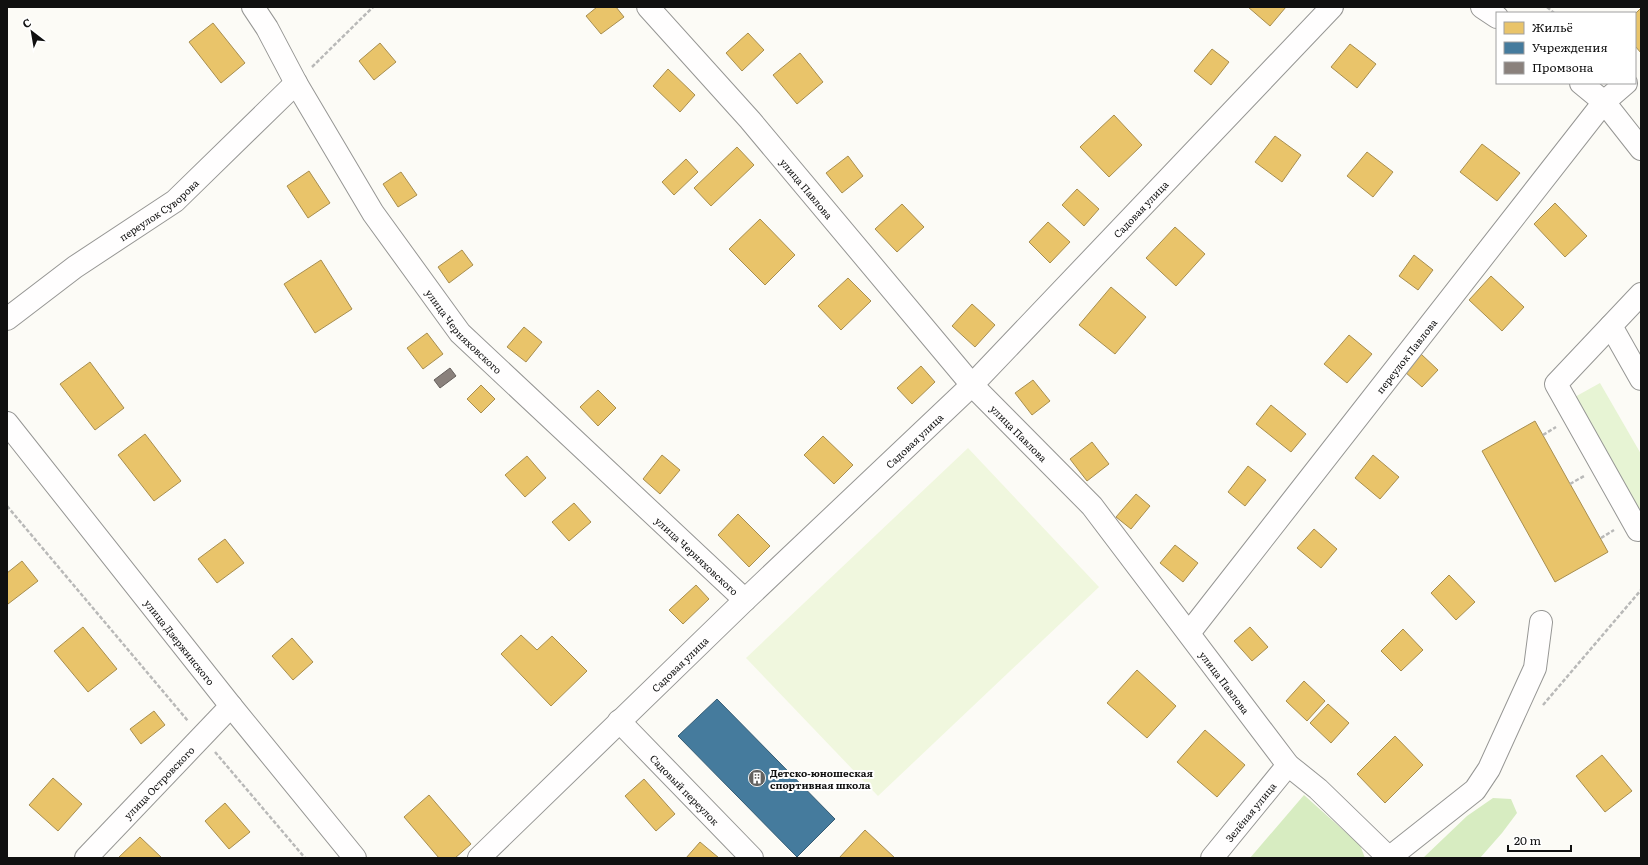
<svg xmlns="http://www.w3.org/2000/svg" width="1648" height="865" font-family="Literata,serif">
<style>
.green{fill:#e7f4d4}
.forest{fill:#d7ecc1}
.pitch{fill:#f0f7de}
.homes{fill:#e9c46a;stroke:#a88e4f}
.public{fill:#457b9d;stroke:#355b73}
.industry{fill:#8a817c;stroke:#655f5c}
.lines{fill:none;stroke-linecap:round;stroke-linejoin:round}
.minor-casing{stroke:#969694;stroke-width:24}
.path{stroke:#b9b9b8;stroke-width:2.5;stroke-dasharray:4 2;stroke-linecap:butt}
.minor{stroke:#fffefe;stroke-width:22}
.labels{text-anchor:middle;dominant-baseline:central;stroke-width:4;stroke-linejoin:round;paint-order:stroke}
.street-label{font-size:10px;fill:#101010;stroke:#fff}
.poi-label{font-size:10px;font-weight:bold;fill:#101010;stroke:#fff;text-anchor:start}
</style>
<rect width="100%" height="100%" fill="#fcfbf6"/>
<path class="green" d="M1600,383L1641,454V512L1639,513L1573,398Z"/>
<path class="forest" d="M1304,795L1360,845L1365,858H1250Z
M1493,798L1511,799L1517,813L1502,833L1480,858H1423L1467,816Z"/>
<path class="pitch" d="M968,448L1099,587L878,796L746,658Z"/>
<path class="homes" d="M597,7H616L624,17L601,34L586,16Z
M1248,7H1286L1270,26Z
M1641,8V53L1635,46V14Z
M213,23L245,63L221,83L189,42Z
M748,33L764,50L742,71L726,53Z
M380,43L396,62L374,80L359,61Z
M1350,44L1376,64L1357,88L1331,67Z
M1212,49L1229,62L1211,85L1194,71Z
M800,53L823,82L797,104L773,75Z
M668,69L695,95L680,112L653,86Z
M1114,115L1142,145L1109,177L1080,147Z
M1275,136L1301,155L1282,182L1255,162Z
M1482,144L1520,173L1497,201L1460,172Z
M737,147L754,165L711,206L694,188Z
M1367,152L1393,172L1373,197L1347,176Z
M848,156L863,176L842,193L826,173Z
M686,159L698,172L674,195L662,182Z
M309,171L330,203L308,218L287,186Z
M401,172L417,195L398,207L383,184Z
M1077,189L1099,209L1084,226L1062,205Z
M1555,203L1587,236L1565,257L1534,224Z
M902,204L924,227L897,252L875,229Z
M760,219L795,255L765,285L729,249Z
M1048,222L1070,242L1050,263L1029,242Z
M1175,227L1205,254L1176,286L1146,258Z
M462,250L473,265L449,283L438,267Z
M1414,255L1433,270L1418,290L1399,276Z
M321,260L352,309L315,333L284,284Z
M1491,276L1524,307L1502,331L1469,300Z
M848,278L871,301L841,330L818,306Z
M1111,287L1146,317L1115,354L1079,325Z
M972,304L995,325L975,347L952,326Z
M524,327L542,342L526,362L507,347Z
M427,333L443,354L423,369L407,348Z
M1349,335L1372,354L1347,383L1324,364Z
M1421,354L1438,370L1422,387L1405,372Z
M90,362L124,408L95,430L60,384Z
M921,366L935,382L912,404L897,388Z
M1033,380L1050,401L1032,415L1015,393Z
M481,385L495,399L481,413L467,399Z
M598,390L616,408L598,426L580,407Z
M1271,405L1306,434L1291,452L1256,424Z
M1535,421L1608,552L1555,582L1482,451Z
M145,434L181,481L154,501L118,455Z
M823,436L853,465L834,484L804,455Z
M1092,442L1109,464L1087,481L1070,459Z
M662,455L680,470L660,494L643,479Z
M1373,455L1399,477L1380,499L1355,478Z
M527,456L546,478L525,497L505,475Z
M1248,466L1266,480L1245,506L1228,492Z
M1136,494L1150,506L1131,529L1116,517Z
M574,503L591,522L569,541L552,522Z
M738,514L770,546L749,567L718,535Z
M1314,529L1337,549L1321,568L1297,548Z
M225,539L244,563L217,583L198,559Z
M1175,545L1198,563L1183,582L1160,563Z
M22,561L38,581L8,604L7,602V573Z
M1449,575L1475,602L1456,620L1431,593Z
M696,585L709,599L683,624L669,610Z
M83,627L117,669L88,692L54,651Z
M1250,627L1268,647L1252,661L1234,641Z
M1403,629L1423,650L1401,671L1381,651Z
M521,635L537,650L552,636L587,671L551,706L501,654Z
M292,638L313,662L293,680L272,656Z
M1137,670L1176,706L1147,738L1107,703Z
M1304,681L1325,701L1307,721L1286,701Z
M1328,704L1349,723L1331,743L1310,723Z
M154,711L165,725L141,744L130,729Z
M1205,730L1245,765L1217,797L1177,762Z
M1395,736L1423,765L1385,803L1357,774Z
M1602,755L1632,791L1605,812L1576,776Z
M53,778L82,804L58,831L29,805Z
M644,779L675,814L656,831L625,796Z
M429,795L471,844L455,858H439L404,817Z
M225,803L250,832L229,849L205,821Z
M865,830L895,858H839Z
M140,837L162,858H118Z
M700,842L719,858H686Z"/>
<path class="public" d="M717,699L835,819L797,857L678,736Z"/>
<path class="industry" d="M450,368L456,376L440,388L434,380Z"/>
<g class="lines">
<defs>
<g id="minor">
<path id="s1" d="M253,7L267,28L296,83L373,213L460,333L745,600"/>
<path id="s2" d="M648,7L750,120L972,385L1092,506L1288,765L1318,789L1384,853L1386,858"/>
<path d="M1482,7L1497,17"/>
<path d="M1581,83L1604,102L1641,149"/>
<path id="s3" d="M7,319L75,267L175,201L296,83"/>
<path d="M1611,326L1641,379"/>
<path id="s4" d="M7,423L231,706L355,858"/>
<path d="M1638,530L1556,384L1641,294"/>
<path id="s5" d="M1189,633L1604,102L1626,83"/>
<path id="s6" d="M619,721L752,858"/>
<path id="s7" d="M86,858L231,706"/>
<path id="s8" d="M479,858L745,600L972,385L1332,7"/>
<path id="s9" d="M1212,858L1288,765"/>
<path d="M1389,858L1475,790L1489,769L1535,668L1541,622"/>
</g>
</defs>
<use href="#minor" class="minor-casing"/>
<path class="path" d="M1547,7L1554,13
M312,67L373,7
M1543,435L1556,427
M1570,484L1584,476
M7,506L188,721
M1601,538L1614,530
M1543,705L1641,590
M215,752L305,858"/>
<use href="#minor" class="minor"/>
</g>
<defs>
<symbol id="building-disc" viewBox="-11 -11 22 22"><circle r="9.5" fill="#636260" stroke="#fff"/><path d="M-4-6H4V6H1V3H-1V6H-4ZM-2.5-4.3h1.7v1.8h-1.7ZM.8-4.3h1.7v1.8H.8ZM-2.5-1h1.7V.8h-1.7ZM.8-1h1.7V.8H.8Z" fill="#fff"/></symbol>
</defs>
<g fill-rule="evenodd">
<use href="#building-disc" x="747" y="768" width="20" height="20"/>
</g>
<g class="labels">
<g class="street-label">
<text stroke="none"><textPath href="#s2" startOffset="241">улица Павлова</textPath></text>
<text stroke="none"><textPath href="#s3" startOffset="187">переулок Суворова</textPath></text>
<text stroke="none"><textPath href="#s8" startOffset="927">Садовая улица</textPath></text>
<text stroke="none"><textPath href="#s1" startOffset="388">улица Черняховского</textPath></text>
<text stroke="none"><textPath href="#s5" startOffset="352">переулок Павлова</textPath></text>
<text stroke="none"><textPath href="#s2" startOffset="565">улица Павлова</textPath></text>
<text stroke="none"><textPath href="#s8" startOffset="603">Садовая улица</textPath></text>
<text stroke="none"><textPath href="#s1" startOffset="712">улица Черняховского</textPath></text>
<text stroke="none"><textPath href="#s4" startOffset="279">улица Дзержинского</textPath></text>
<text stroke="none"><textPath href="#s8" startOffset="279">Садовая улица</textPath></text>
<text stroke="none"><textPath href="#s2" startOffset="889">улица Павлова</textPath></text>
<text stroke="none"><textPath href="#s7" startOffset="105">улица Островского</textPath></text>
<text stroke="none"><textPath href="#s6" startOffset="95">Садовый переулок</textPath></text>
<text stroke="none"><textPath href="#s9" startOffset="60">Зелёная улица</textPath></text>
</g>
<g class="poi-label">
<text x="770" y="772">Детско-юношеская<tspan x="770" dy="12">спортивная школа</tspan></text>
</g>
</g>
<rect width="1648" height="865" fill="none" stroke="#101010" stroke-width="16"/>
<rect x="1496" y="12" width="140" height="72" fill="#ffffff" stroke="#9f9f9f"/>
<rect x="1504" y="22" width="20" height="12" fill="#e9c46a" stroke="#9f9f9f"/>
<text x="1532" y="32" font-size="12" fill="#101010">Жильё</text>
<rect x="1504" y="42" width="20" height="12" fill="#457b9d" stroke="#9f9f9f"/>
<text x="1532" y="52" font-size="12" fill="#101010">Учреждения</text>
<rect x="1504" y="62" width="20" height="12" fill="#8a817c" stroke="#9f9f9f"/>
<text x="1532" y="72" font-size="12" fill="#101010">Промзона</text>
<g transform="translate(32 32) rotate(329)" stroke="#ffffff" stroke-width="3" paint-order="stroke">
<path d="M0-3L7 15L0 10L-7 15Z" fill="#101010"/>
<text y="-6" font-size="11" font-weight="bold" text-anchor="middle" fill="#101010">С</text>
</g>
<path d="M1508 845v6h63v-6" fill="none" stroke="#101010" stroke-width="2"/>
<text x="1514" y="845" font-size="12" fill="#101010" stroke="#ffffff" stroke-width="3" paint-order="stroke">20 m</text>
</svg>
